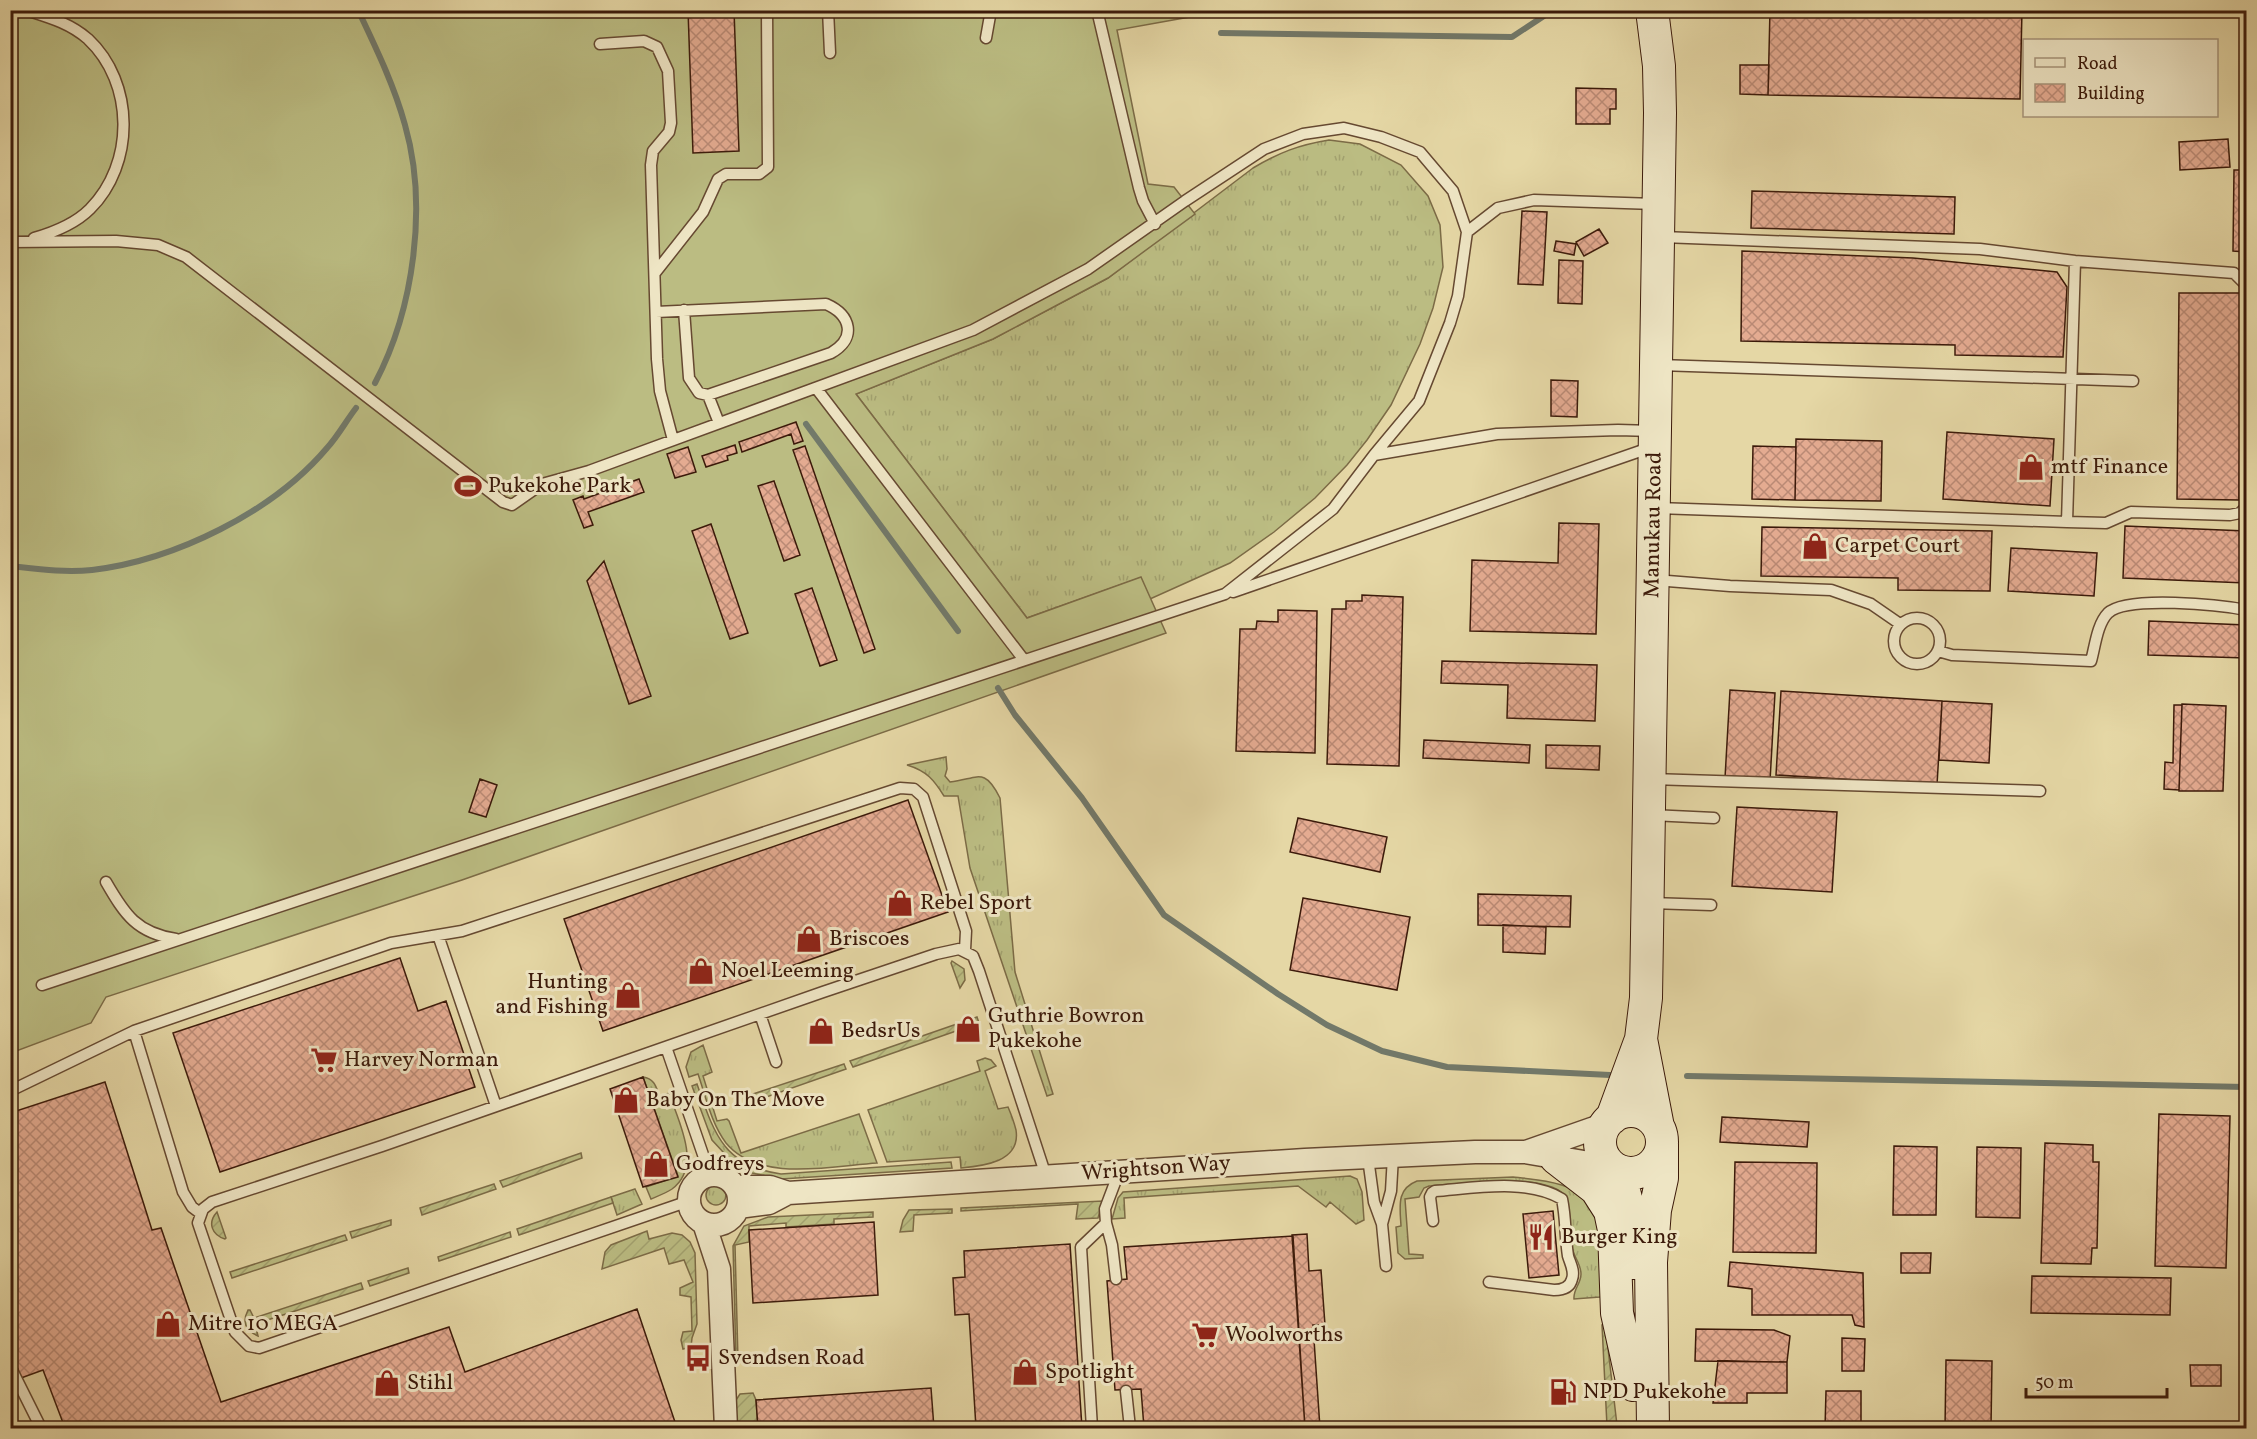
<svg xmlns="http://www.w3.org/2000/svg" width="2257" height="1439" font-family="Vollkorn,serif">
<style>
.grass{fill:url(#grass-tufts);stroke:#7c6b46;stroke-width:1.5}
.garden{fill:url(#garden-furrows);stroke:#7c6b46;stroke-width:1.5}
.pitch{fill:#bbbc82;stroke:#7c6b46;stroke-width:1.5}
.lines{fill:none;stroke-linecap:round;stroke-linejoin:round}
.stream{stroke:#72796a;stroke-width:6}
.building{fill:url(#building-cross-hatch);stroke:#3c1a0a;stroke-width:1.5}
.lane-casing{stroke:#664931;stroke-width:13}
.street-casing{stroke:#664931;stroke-width:25}
.secondary-casing{stroke:#3c1a0a;stroke-width:34}
.lane{stroke:#eee5c4;stroke-width:10}
.street{stroke:#eee5c4;stroke-width:22}
.secondary{stroke:#eee5c4;stroke-width:32}
.labels{text-anchor:middle;dominant-baseline:central;stroke-width:6;stroke-linejoin:round;paint-order:stroke}
.poi-label{font-size:22px;fill:#3c1a0a;stroke:#eee5c4;text-anchor:start}
.street-label{font-size:22px;fill:#3c1a0a;stroke:#eee5c4}
</style>
<defs>
<pattern id="grass-tufts" width="24" height="20" patternUnits="userSpaceOnUse" patternTransform="scale(1.5)"><rect width="24" height="20" fill="#bbbc82"/><path d="M3 7l-1-3M5 7V3M7 7l1-3M15 17l-1-3M17 17v-4M19 17l1-3" fill="none" stroke="#a2a16f"/></pattern>
<pattern id="garden-furrows" width="10" height="10" patternUnits="userSpaceOnUse" patternTransform="scale(1.5)"><rect width="10" height="10" fill="#bbbc82"/><path d="M-1 1l2-2M0 10L10 0M9 11l2-2" fill="none" stroke="#a2a16f"/></pattern>
<pattern id="building-cross-hatch" width="8" height="8" patternUnits="userSpaceOnUse" patternTransform="scale(1.5)"><rect width="8" height="8" fill="#e4ab91"/><path d="M0 0l8 8M0 8l8-8" fill="none" stroke="#ba8a75"/></pattern>
</defs>
<rect width="100%" height="100%" fill="#e5d7a5"/>
<filter id="stains"><feTurbulence type="fractalNoise" baseFrequency=".00333" numOctaves="4"/><feColorMatrix values="0 0 0 0 .2 0 0 0 0 .09 0 0 0 0 .02 0 0 0 .5 -.17"/></filter>
<radialGradient id="worn" r=".72"><stop offset=".6" stop-color="#630" stop-opacity="0"/><stop offset="1" stop-color="#630" stop-opacity=".3"/></radialGradient>
<path class="grass" d="M1329,140L1360,144L1401,165L1428,196L1440,225L1443,267L1433,308L1420,344L1391,405L1367,440L1347,465L1315,498L1274,532L1230,563L1150,599L1140,578L1027,618L856,394L993,339L1108,278L1253,168C1280,152 1299,145 1329,140Z
M946,757L947,769L945,776L950,782C978,779 984,766 1000,798L1015,972L1053,1094L1047,1096L970,868L958,796H944C934,780 927,771 907,765Z
M703,1045L712,1072L703,1076L717,1121L727,1119L729,1121L741,1153L859,1114L877,1163C831,1166 759,1183 726,1143C711,1123 706,1097 698,1074L689,1077L686,1067L691,1052Z
M985,1058L991,1060L996,1066L985,1071L998,1109L1008,1107C1011,1114 1014,1122 1016,1130C1021,1162 983,1166 961,1168L960,1157L887,1162L868,1110L980,1071L977,1061Z
M643,1077C655,1079 656,1087 660,1097L669,1093C678,1121 703,1166 672,1189C666,1193 658,1196 651,1199L646,1187L678,1176Z
M697,1084C714,1133 723,1166 781,1174L951,1162L952,1168L781,1179L752,1173L735,1165L712,1140L692,1086Z
M1350,1176L1357,1179L1362,1192L1364,1220L1356,1224L1330,1202L1326,1207L1298,1186L1124,1198L1125,1218L1112,1219L1118,1198L1123,1192Z
M1513,1177C1542,1180 1579,1182 1596,1210C1600,1218 1602,1279 1604,1293L1600,1297L1574,1299C1573,1289 1581,1284 1581,1274C1581,1264 1574,1257 1572,1248C1568,1232 1573,1213 1566,1198C1553,1171 1455,1184 1429,1186L1424,1188L1419,1197L1405,1199L1409,1254L1423,1255V1258L1405,1259L1398,1253L1396,1227L1401,1226C1400,1207 1396,1189 1417,1181Z
M706 1195a10 10 0 1 1 20 0a10 10 0 1 1-20 0Z
M635,1189L642,1204L617,1215L611,1197Z"/>
<path class="garden" d="M952,961L964,969L965,980L960,988L951,963Z
M977,1017L979,1023L853,1067L850,1061Z
M844,1064L846,1069L752,1102L750,1095Z
M581,1153L582,1158L503,1187L500,1181Z
M494,1184L496,1189L422,1215L420,1208Z
M611,1197L613,1203L519,1235L517,1229Z
M1103,1201L1098,1218L1076,1219L1078,1204L961,1211V1208Z
M952,1209V1213L914,1215L913,1231L900,1232L903,1220L909,1210Z
M217,1212L226,1238L225,1239C212,1235 207,1223 217,1212Z
M873,1212V1217L834,1219V1224L786,1227V1223L749,1226V1242L735,1245L738,1360H736L733,1246L744,1226L768,1217Z
M391,1220V1225L352,1238L350,1232Z
M647,1231L649,1239L672,1233L682,1235L690,1242L695,1253L697,1324L692,1338L691,1347L683,1349L681,1340L683,1332L692,1331L691,1297L680,1295V1288L693,1282L684,1260L669,1264L664,1248L602,1269L605,1252L611,1245Z
M510,1232L511,1237L439,1261L438,1257Z
M345,1235L347,1240L232,1278L230,1272Z
M408,1268L409,1273L370,1286L368,1281Z
M361,1283L363,1289L255,1324L258,1336C245,1330 242,1322 248,1310H250L254,1318Z
M1605,1323L1617,1425V1428H1607V1426L1602,1325Z
M753,1393L756,1400L758,1428H736L734,1403L740,1394Z"/>
<path class="pitch" d="M11,11H1206V14L1117,30L1148,184L1174,187L1195,214L1108,278L993,339L856,394L1027,618L1141,577L1166,633L462,880L106,997L91,1023L11,1053Z"/>
<g class="lines">
<path class="stream" d="M358,10C376,48 394,85 405,125C428,205 414,309 375,383
M1221,33L1512,37L1553,10
M806,424L958,631
M10,566C37,569 65,573 92,570C175,560 273,512 327,448C338,436 346,421 356,408
M998,688L1015,715L1082,798L1164,915L1278,994L1327,1025L1382,1051L1447,1067L1610,1075
M1687,1076L2246,1087"/>
</g>
<path class="building" d="M688,10H734L739,151L693,153Z
M1770,10H2022L2020,99L1768,95Z
M1740,65H1769L1768,95L1740,94Z
M1576,88L1616,89V109H1610V124H1576Z
M2228,139L2230,167L2180,170L2179,142Z
M2234,170H2246V252L2233,251Z
M1752,191L1955,197L1954,234L1751,228Z
M1522,211L1547,212L1543,285L1518,284Z
M1599,229L1608,243L1584,256L1576,242Z
M1556,241L1576,244L1574,255L1554,251Z
M1742,251L1913,258L2057,272L2067,287L2063,357L1955,355V345L1741,341Z
M1559,260L1583,261L1582,304L1558,303Z
M2179,293H2242L2239,500L2177,499Z
M1551,380L1578,381L1577,417L1551,416Z
M796,422L803,441L794,444L791,434L742,452L739,442Z
M1947,432L2054,439L2050,506L1943,499Z
M1796,439L1882,441L1881,501L1795,500Z
M735,445L737,453L727,456L728,460L706,467L702,456Z
M805,446L875,649L864,653L793,450Z
M1753,446L1796,447L1795,500L1752,499Z
M688,447L696,472L675,478L667,454Z
M639,479L644,492L588,512L593,525L584,528L573,500L583,496L584,499Z
M774,481L800,555L784,561L758,486Z
M1559,523L1599,524L1596,634L1470,631L1472,560L1558,563Z
M711,524L748,633L730,639L692,531Z
M2125,526L2246,531V583L2123,578Z
M1762,527L1992,531L1990,591L1898,590V578L1761,576Z
M2011,548L2097,553L2094,596L2008,591Z
M604,561L651,696L629,704L587,581Z
M812,588L837,660L820,666L795,594Z
M1362,595L1403,597L1399,766L1327,764L1332,609H1346V601H1362Z
M1278,610L1317,611L1315,753L1236,751L1240,629H1256L1257,621L1278,622Z
M2149,621L2246,625V658L2148,655Z
M1442,661L1597,665L1595,721L1507,718L1508,685L1441,683Z
M1730,690L1775,693L1770,781L1725,778Z
M1781,691L1942,701L1937,785L1776,775Z
M1942,701L1992,704L1989,763L1939,760Z
M2182,704L2226,706L2223,791H2179Z
M2174,705H2182L2179,790L2164,789L2165,762L2173,763Z
M1424,740L1530,745L1529,763L1423,758Z
M1546,745L1600,746L1599,770L1546,768Z
M480,779L497,785L486,817L469,812Z
M908,800L948,912L603,1031L564,919Z
M1737,807L1837,812L1832,892L1732,886Z
M1298,818L1387,837L1380,872L1290,852Z
M1478,894L1571,896L1570,927L1478,925Z
M1303,898L1410,917L1397,990L1290,970Z
M1503,925L1546,927L1545,954L1503,952Z
M400,958L418,1011L446,1001L475,1087L220,1172L173,1033Z
M643,1077L678,1177L643,1187L610,1089Z
M105,1082L152,1230L161,1228L221,1402L449,1327L465,1372L637,1309L677,1428H65L43,1370L21,1378L10,1348V1113Z
M2159,1114L2230,1116L2226,1268L2155,1266Z
M1722,1117L1809,1122L1807,1147L1720,1142Z
M2045,1143L2093,1145V1162H2099L2097,1248H2092L2091,1264L2041,1263Z
M1894,1146L1937,1147L1936,1215H1893Z
M1977,1147L2021,1148L2020,1218L1976,1217Z
M1735,1162L1817,1163L1816,1253L1733,1252Z
M1553,1211L1559,1275L1529,1278L1523,1214Z
M874,1222L878,1295L753,1303L749,1230Z
M1307,1234L1309,1271L1321,1270L1325,1325H1313L1320,1428H1305L1292,1235Z
M1293,1236L1305,1428H1144L1141,1389L1115,1390L1107,1281L1127,1279L1124,1247Z
M1070,1244L1082,1428H976L969,1314L955,1315L953,1278L965,1277L964,1251Z
M1901,1253H1931L1930,1273H1901Z
M1730,1262L1863,1273L1864,1327L1855,1325L1852,1315H1752V1289L1728,1286Z
M2032,1276L2171,1278L2170,1315L2031,1313Z
M1696,1329L1774,1330L1790,1336L1787,1362L1695,1361Z
M1842,1338L1865,1339L1864,1371H1842Z
M1946,1360L1992,1361L1991,1428H1945Z
M1718,1361L1787,1362V1393H1747V1403H1713Z
M2190,1365H2221V1386H2191Z
M931,1388L934,1428H758L756,1400Z
M1826,1391H1861V1428H1825Z"/>
<g class="lines">
<defs>
<path id="lane" d="M26,10C48,17 70,23 88,39C135,83 135,164 90,209C75,224 55,232 34,238
M828,10L830,53
M1097,10L1139,188L1143,201L1155,224
M986,38L991,10
M600,44L644,41L657,47L668,71L671,123L669,132L653,151L651,165L657,359L660,391L673,440
M1467,232L1498,208L1534,200L1655,204
M1662,237L1980,249L2075,261L2234,273L2246,285
M10,242L116,241L158,245L186,257L503,502L512,505L542,484L589,471L973,330L1088,269L1185,201L1264,149L1303,134L1344,128L1381,137L1420,152L1453,191L1467,232L1458,296L1450,323L1419,401L1374,455L1333,509L1225,594L42,985
M655,273L703,212L718,179L726,174H759L768,167L767,10
M656,312L826,304C851,315 857,338 831,353L708,395L699,393L689,378L684,310
M1659,365L2133,381
M816,388L1024,660
M708,395L719,423
M1374,455L1497,434L1618,430L1653,431
M1657,508L2067,522L2075,261
M2067,522L2106,523L2131,512L2230,515L2240,513L2246,507
M1655,580L1730,586L1831,590L1871,604L1900,624
M1233,592L1652,447
M1894 641a23 23 0 1 1 46 0a23 23 0 1 1-46 0Z
M1938,651L1952,655L2091,661C2095,647 2097,624 2108,613C2127,595 2221,605 2246,610
M1651,779L2040,791
M1651,815L1714,818
M106,882C125,915 137,933 176,939
M1651,903L1711,905
M438,935L496,1106
M760,1014L776,1062
M134,1031L183,1192L192,1207L200,1213
M666,1047L710,1175
M10,1091L134,1031L391,943L462,931L900,788L914,789L923,797L966,931L965,950
M1368,1158L1374,1202L1382,1224L1386,1266
M689,1201L259,1348L249,1346L235,1332L198,1223L203,1209L212,1202L382,1146L823,992L936,954L959,949L973,956L979,971L1046,1176
M1433,1221L1430,1197L1432,1193L1435,1191C1474,1188 1527,1178 1562,1199C1566,1218 1565,1237 1568,1256C1570,1263 1575,1271 1572,1279C1570,1288 1562,1290 1554,1290L1489,1282
M1382,1224L1391,1191L1393,1156
M1116,1279L1112,1245L1106,1223L1105,1209L1119,1172
M10,1366L41,1428
M1126,1391L1130,1428
M1092,1428L1081,1247L1106,1223"/>
<path id="street" d="M1526,1152L1606,1124
M689 1200a25 25 0 1 1 50 0a25 25 0 1 1-50 0Z
M736,1187H770L788,1193L1305,1160L1475,1152H1525L1613,1167
M738,1207L769,1203L788,1193
M704,1223L719,1269L726,1428"/>
<path id="secondary" d="M1641,1039L1658,1127
M1600 1142a31 31 0 1 1 62 0a31 31 0 1 1-62 0Z
M1612,1118L1641,1039L1646,998L1660,113L1659,66L1652,10
M1556,1158L1596,1189L1610,1211L1614,1230L1617,1313L1633,1385
M1619,1171L1633,1227V1263
M1653,1428L1651,1262L1655,1210L1662,1178V1144"/>
</defs>
<use href="#lane" class="lane-casing"/>
<use href="#street" class="street-casing"/>
<use href="#secondary" class="secondary-casing"/>
<use href="#lane" class="lane"/>
<use href="#street" class="street"/>
<use href="#secondary" class="secondary"/>
</g>
<defs>
<symbol id="shop-bare" viewBox="-9 -9 18 18"><path d="M-5-2.5h2.3a2.7 3.5 0 0 1 5.4 0H5L5.5 6h-11ZM-1.5-2.5h3a1.5 2.3 0 0 0-3 0Z" fill="#8f2418" stroke="#eee5c4" stroke-width="2.5" paint-order="stroke"/></symbol>
<symbol id="stadium-bare" viewBox="-9 -9 18 18"><path d="M0-5a6.5 5 0 1 0 0 10a6.5 5 0 1 0 0-10ZM-3.5-1.8h7v3.6h-7Z" fill="#8f2418" stroke="#eee5c4" stroke-width="2.5" paint-order="stroke"/></symbol>
<symbol id="supermarket-bare" viewBox="-9 -9 18 18"><path d="M-6-5.5h2.5l.6 2H6L4.5 2H-2.5L-4.4-4H-6ZM-1.5 3.2a1.3 1.3 0 1 0 .1 0ZM3 3.2a1.3 1.3 0 1 0 .1 0Z" fill="#8f2418" stroke="#eee5c4" stroke-width="2.5" paint-order="stroke"/></symbol>
<symbol id="restaurant-bare" viewBox="-9 -9 18 18"><path d="M-5-6h1v4h1v-4h1v4h1v-4h1v5L-1.5 .5V6h-2V.5L-5-1ZM5-6V6H3V1.5H1.5Q1.5-4 5-6Z" fill="#8f2418" stroke="#eee5c4" stroke-width="2.5" paint-order="stroke"/></symbol>
<symbol id="bus-bare" viewBox="-9 -9 18 18"><path d="M-5-6H5V4H4V6H2V4H-2V6H-4V4H-5ZM-3.5-4V0h7V-4ZM-3.5 1.2v1.5H-2V1.2ZM2 1.2v1.5H3.5V1.2Z" fill="#8f2418" stroke="#eee5c4" stroke-width="2.5" paint-order="stroke"/></symbol>
<symbol id="fuel-bare" viewBox="-9 -9 18 18"><path d="M-5.5-6h7V0h2V4h1.3V-2.5L3-4.5l.8-.8L6-3V5H2.5V1h-1V6h-7ZM-4.2-4.7v3.2H.2V-4.7Z" fill="#8f2418" stroke="#eee5c4" stroke-width="2.5" paint-order="stroke"/></symbol>
</defs>
<g fill-rule="evenodd">
<use href="#shop-bare" x="2012" y="448" width="38" height="38"/>
<use href="#stadium-bare" x="449" y="467" width="38" height="38"/>
<use href="#shop-bare" x="1796" y="527" width="38" height="38"/>
<use href="#shop-bare" x="881" y="884" width="38" height="38"/>
<use href="#shop-bare" x="790" y="920" width="38" height="38"/>
<use href="#shop-bare" x="682" y="952" width="38" height="38"/>
<use href="#shop-bare" x="609" y="976" width="38" height="38"/>
<use href="#shop-bare" x="949" y="1010" width="38" height="38"/>
<use href="#shop-bare" x="802" y="1012" width="38" height="38"/>
<use href="#supermarket-bare" x="305" y="1041" width="38" height="38"/>
<use href="#shop-bare" x="607" y="1081" width="38" height="38"/>
<use href="#shop-bare" x="637" y="1145" width="38" height="38"/>
<use href="#restaurant-bare" x="1522" y="1218" width="38" height="38"/>
<use href="#shop-bare" x="149" y="1305" width="38" height="38"/>
<use href="#supermarket-bare" x="1186" y="1316" width="38" height="38"/>
<use href="#bus-bare" x="679" y="1339" width="38" height="38"/>
<use href="#shop-bare" x="1006" y="1353" width="38" height="38"/>
<use href="#shop-bare" x="368" y="1364" width="38" height="38"/>
<use href="#fuel-bare" x="1544" y="1373" width="38" height="38"/>
</g>
<g class="labels">
<g class="poi-label">
<text x="2051" y="467">mtf Finance</text>
<text x="488" y="486">Pukekohe Park</text>
<text x="1835" y="546">Carpet Court</text>
<text x="920" y="903">Rebel Sport</text>
<text x="829" y="939">Briscoes</text>
<text x="721" y="971">Noel Leeming</text>
<text x="608" y="982" text-anchor="end">Hunting<tspan x="608" dy="25">and Fishing</tspan></text>
<text x="988" y="1016">Guthrie Bowron<tspan x="988" dy="25">Pukekohe</tspan></text>
<text x="841" y="1031">BedsrUs</text>
<text x="344" y="1060">Harvey Norman</text>
<text x="646" y="1100">Baby On The Move</text>
<text x="676" y="1164">Godfreys</text>
<text x="1561" y="1237">Burger King</text>
<text x="188" y="1324">Mitre 10 MEGA</text>
<text x="1225" y="1335">Woolworths</text>
<text x="718" y="1358">Svendsen Road</text>
<text x="1045" y="1372">Spotlight</text>
<text x="407" y="1383">Stihl</text>
<text x="1583" y="1392">NPD Pukekohe</text>
</g>
<g class="street-label">
<text transform="translate(1654 525) rotate(-89)">Manukau Road</text>
<text transform="translate(1156 1169) rotate(-4)">Wrightson Way</text>
</g>
</g>
<rect width="2257" height="1439" fill="none" stroke="#e5d7a5" stroke-width="36"/>
<rect x="12" y="12" width="2233" height="1415" fill="none" stroke="#3c1a0a" stroke-width="3"/>
<rect x="18" y="18" width="2221" height="1403" fill="none" stroke="#3c1a0a" stroke-width="1.5"/>
<rect x="2023" y="39" width="195" height="78" fill="#eee5c4" stroke="#a7947a" stroke-width="1.5"/>
<rect x="2035" y="58" width="30" height="9" fill="#eee5c4" stroke="#a7947a" stroke-width="1.5"/>
<text x="2077" y="69" font-size="18" fill="#3c1a0a">Road</text>
<rect x="2035" y="84" width="30" height="18" fill="url(#building-cross-hatch)" stroke="#a7947a" stroke-width="1.5"/>
<text x="2077" y="99" font-size="18" fill="#3c1a0a">Building</text>
<path d="M2026 1388v9h141v-9" fill="none" stroke="#3c1a0a" stroke-width="3"/>
<text x="2035" y="1388" font-size="18" fill="#3c1a0a" stroke="#eee5c4" stroke-width="4.5" paint-order="stroke">50 m</text>
<rect width="100%" height="100%" filter="url(#stains)"/>
<rect width="100%" height="100%" fill="url(#worn)"/>
</svg>
